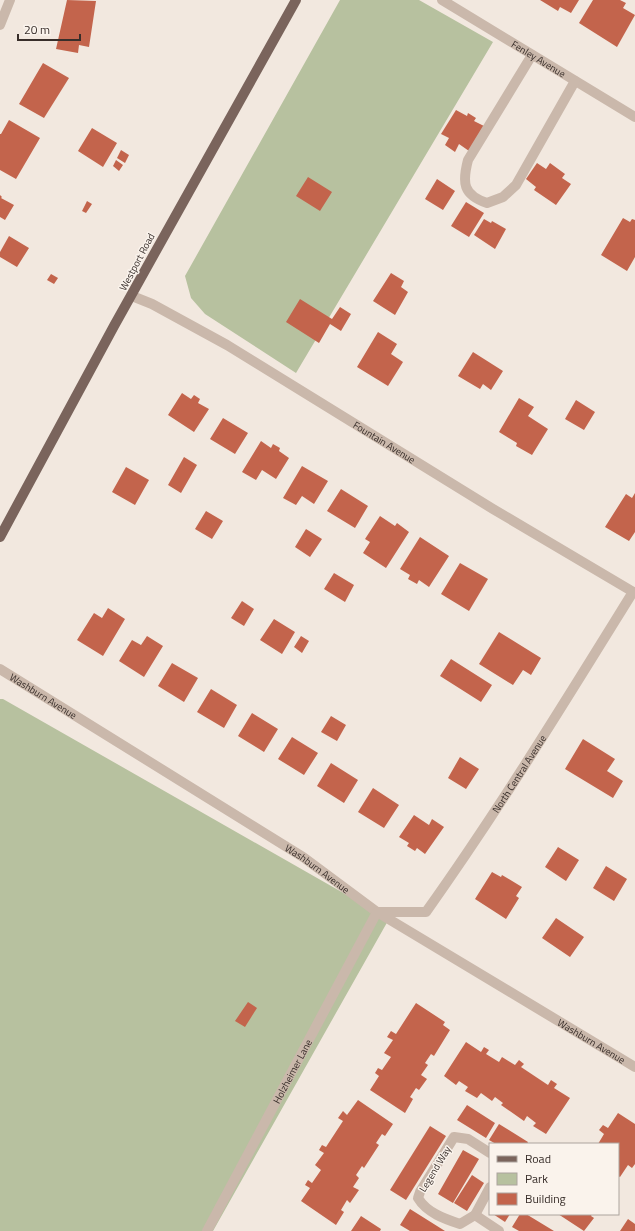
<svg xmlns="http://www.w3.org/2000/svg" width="635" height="1231" font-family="'Titillium Web',sans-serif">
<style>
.green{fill:#b7c19f}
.building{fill:#c3644c}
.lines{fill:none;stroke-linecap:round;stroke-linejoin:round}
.minor{stroke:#cab8ab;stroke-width:10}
.major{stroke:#7a645c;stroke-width:10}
.labels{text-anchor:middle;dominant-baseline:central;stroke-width:3;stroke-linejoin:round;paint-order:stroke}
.street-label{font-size:10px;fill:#382e2a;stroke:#faf3ec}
</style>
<rect width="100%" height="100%" fill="#f2e8df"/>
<path class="green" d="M340,0H419L493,42L296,373L205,314L191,298L185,276Z
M0,699H3L389,919L213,1231H0Z"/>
<path class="building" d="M67,0L96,1L89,47L79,45L78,53L56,49Z
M540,0H579L571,13L560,7L558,11Z
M593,0H620L626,3L623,8L635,15L617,47L579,23Z
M43,63L69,78L44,118L19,104Z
M456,110L467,116L468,113L476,118L474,121L484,126L469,151L459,144L455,152L445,145L449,138L441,134Z
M9,120L40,138L16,179L0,170V134H1Z
M92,128L117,143L103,167L78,151Z
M121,150L129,155L125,163L117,158Z
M116,160L123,165L119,171L113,166Z
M537,163L546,169L550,163L565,174L562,178L571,184L556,205L534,190L536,187L526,179Z
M308,177L332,192L320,211L296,196Z
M437,179L455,191L443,210L425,199Z
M0,195L2,197L1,198L14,205L5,220L0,217Z
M87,201L92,204L86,213L82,211Z
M466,202L484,213L469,237L451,226Z
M623,218L630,222L632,219L635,220V257L627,271L601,255Z
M484,219L491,223L492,221L506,229L495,249L474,235Z
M9,236L29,248L17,267L0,257V252Z
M391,273L404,281L401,287L408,292L395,315L373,301Z
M51,274L58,278L54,284L47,280Z
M300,299L332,319L340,307L351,314L341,331L330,324L319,343L286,322Z
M378,332L397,344L391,354L403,362L388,386L357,367Z
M473,352L503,371L491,390L483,384L480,389L458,376Z
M182,393L191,399L194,395L200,399L198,403L209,409L194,432L168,415Z
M519,398L534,407L528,416L548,429L532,455L516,446L517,443L499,432Z
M576,400L595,412L584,430L565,419Z
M223,418L248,433L235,454L210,439Z
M261,441L271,448L273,444L280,448L279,451L289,458L276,479L262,470L256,480L242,472Z
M184,457L197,465L181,493L168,485Z
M302,466L328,481L314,504L302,496L296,505L283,498Z
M126,467L149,480L135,505L112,492Z
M341,489L368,506L355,528L327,511Z
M635,493V532L629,541L605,527L626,494L632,498Z
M206,511L223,521L212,539L195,529Z
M380,516L395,526L397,523L409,532L386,568L363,553L370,542L365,539Z
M306,529L322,539L310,557L295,547Z
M420,537L449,556L429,587L419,580L417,584L408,579L410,575L400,569Z
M460,563L488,579L469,611L441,594Z
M334,573L354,585L345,602L324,589Z
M242,601L254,609L244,626L231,618Z
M108,608L125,619L103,656L77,640L94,613L102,618Z
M274,619L295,632L282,654L260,640Z
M499,632L541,658L531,675L523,670L513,685L479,664Z
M147,636L163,646L144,677L119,661L132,640L141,645Z
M301,636L309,641L302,653L294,647Z
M451,659L492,685L481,702L440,676Z
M172,663L198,678L184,702L158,686Z
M211,689L237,705L224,728L197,712Z
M252,713L278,729L264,752L238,736Z
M331,716L346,725L337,741L321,732Z
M292,737L318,753L304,775L278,759Z
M583,739L615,759L607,771L623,781L613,798L565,769Z
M460,757L479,769L466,789L448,778Z
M331,763L358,780L344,803L317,786Z
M373,788L399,805L384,828L358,812Z
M414,815L429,825L432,819L444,827L425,854L417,848L415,851L407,846L409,843L399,837Z
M558,847L579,860L566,881L545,867Z
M606,866L627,879L614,901L593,888Z
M492,872L501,877L502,875L522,887L516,896L519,898L506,919L475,899Z
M556,918L584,937L570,957L542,938Z
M248,1002L257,1008L245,1027L235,1021Z
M416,1003L445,1022L443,1025L450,1030L434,1056L431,1054L425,1063L428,1065L421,1075L427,1079L419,1090L416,1088L410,1097L413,1099L405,1113L370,1090L379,1076L375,1073L378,1068L382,1070L391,1057L384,1053L393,1040L387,1037L391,1031L396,1034Z
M466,1042L481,1052L484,1047L489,1050L486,1054L499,1062L502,1057L515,1065L519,1060L524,1064L521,1067L548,1085L551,1080L557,1084L554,1088L570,1098L546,1134L533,1126L536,1123L527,1116L524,1121L501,1105L503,1103L495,1097L492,1101L481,1093L477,1098L465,1091L468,1087L459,1081L456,1085L444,1076Z
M358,1100L393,1124L385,1136L382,1134L376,1143L379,1145L364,1168L362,1166L356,1175L359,1178L353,1187L359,1190L350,1203L347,1200L341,1210L344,1212L336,1225L301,1201L310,1188L305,1185L308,1180L312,1183L321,1170L315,1165L324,1153L319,1150L322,1145L326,1147L343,1121L338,1118L343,1111L347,1115Z
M467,1105L495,1123L486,1138L457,1120Z
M618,1113L635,1124V1164L632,1168L628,1165L620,1177L618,1176V1144H598L604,1134L599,1130L603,1125L608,1128Z
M499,1124L528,1142L527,1144H496L489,1140Z
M430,1126L446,1136L406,1200L390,1190Z
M463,1150L479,1159L453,1203L438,1194Z
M472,1175L484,1183L467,1211L454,1203Z
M410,1209L445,1231H410L400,1225Z
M493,1214H510L505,1222Z
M520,1214H526L554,1231H519L512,1227Z
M558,1214H592L591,1216L594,1218L584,1231Z
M361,1216L381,1229L380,1231H351Z
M628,1219L635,1224V1231H620Z"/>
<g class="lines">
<g class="minor">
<path id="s1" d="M442,0L635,117"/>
<path d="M0,25L10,0"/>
<path d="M532,55L468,160C462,183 463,195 487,203L503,197L516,185L575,81"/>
<path id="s2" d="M132,296L152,304L227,345L493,509L635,593"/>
<path id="s3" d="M0,669L303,857L377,912L635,1067"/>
<path d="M490,1153L468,1139L454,1137L420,1192L418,1198C427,1213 445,1219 460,1224L475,1215L490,1187"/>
<path d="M475,1215L499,1231"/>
<path id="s4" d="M207,1231L377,912H426C500,808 566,700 633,592"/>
</g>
<path class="major" d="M0,537L114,326L296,0"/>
</g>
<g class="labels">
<g class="street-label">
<text stroke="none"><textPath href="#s1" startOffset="113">Fenley Avenue</textPath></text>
<text transform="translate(137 262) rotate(-62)">Westport Road</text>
<text stroke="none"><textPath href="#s2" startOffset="292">Fountain Avenue</textPath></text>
<text stroke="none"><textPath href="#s3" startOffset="51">Washburn Avenue</textPath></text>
<text stroke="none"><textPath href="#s4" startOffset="577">North Central Avenue</textPath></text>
<text stroke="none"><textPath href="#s3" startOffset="375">Washburn Avenue</textPath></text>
<text stroke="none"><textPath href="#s3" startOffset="699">Washburn Avenue</textPath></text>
<text stroke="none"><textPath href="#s4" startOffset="181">Holzheimer Lane</textPath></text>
<text transform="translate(435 1169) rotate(-59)">Legend Way</text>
</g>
</g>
<rect x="489" y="1143" width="130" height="72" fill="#faf3ec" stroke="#aca49e"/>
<rect x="497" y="1156" width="20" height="6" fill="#7a645c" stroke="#aca49e"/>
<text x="525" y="1163" font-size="12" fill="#382e2a">Road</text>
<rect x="497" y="1173" width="20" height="12" fill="#b7c19f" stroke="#aca49e"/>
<text x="525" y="1183" font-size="12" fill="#382e2a">Park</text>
<rect x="497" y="1193" width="20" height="12" fill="#c3644c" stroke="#aca49e"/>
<text x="525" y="1203" font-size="12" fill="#382e2a">Building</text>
<path d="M18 34v6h62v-6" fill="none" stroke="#382e2a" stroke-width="2"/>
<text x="24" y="34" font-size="12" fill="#382e2a" stroke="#faf3ec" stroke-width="3" paint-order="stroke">20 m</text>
</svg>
